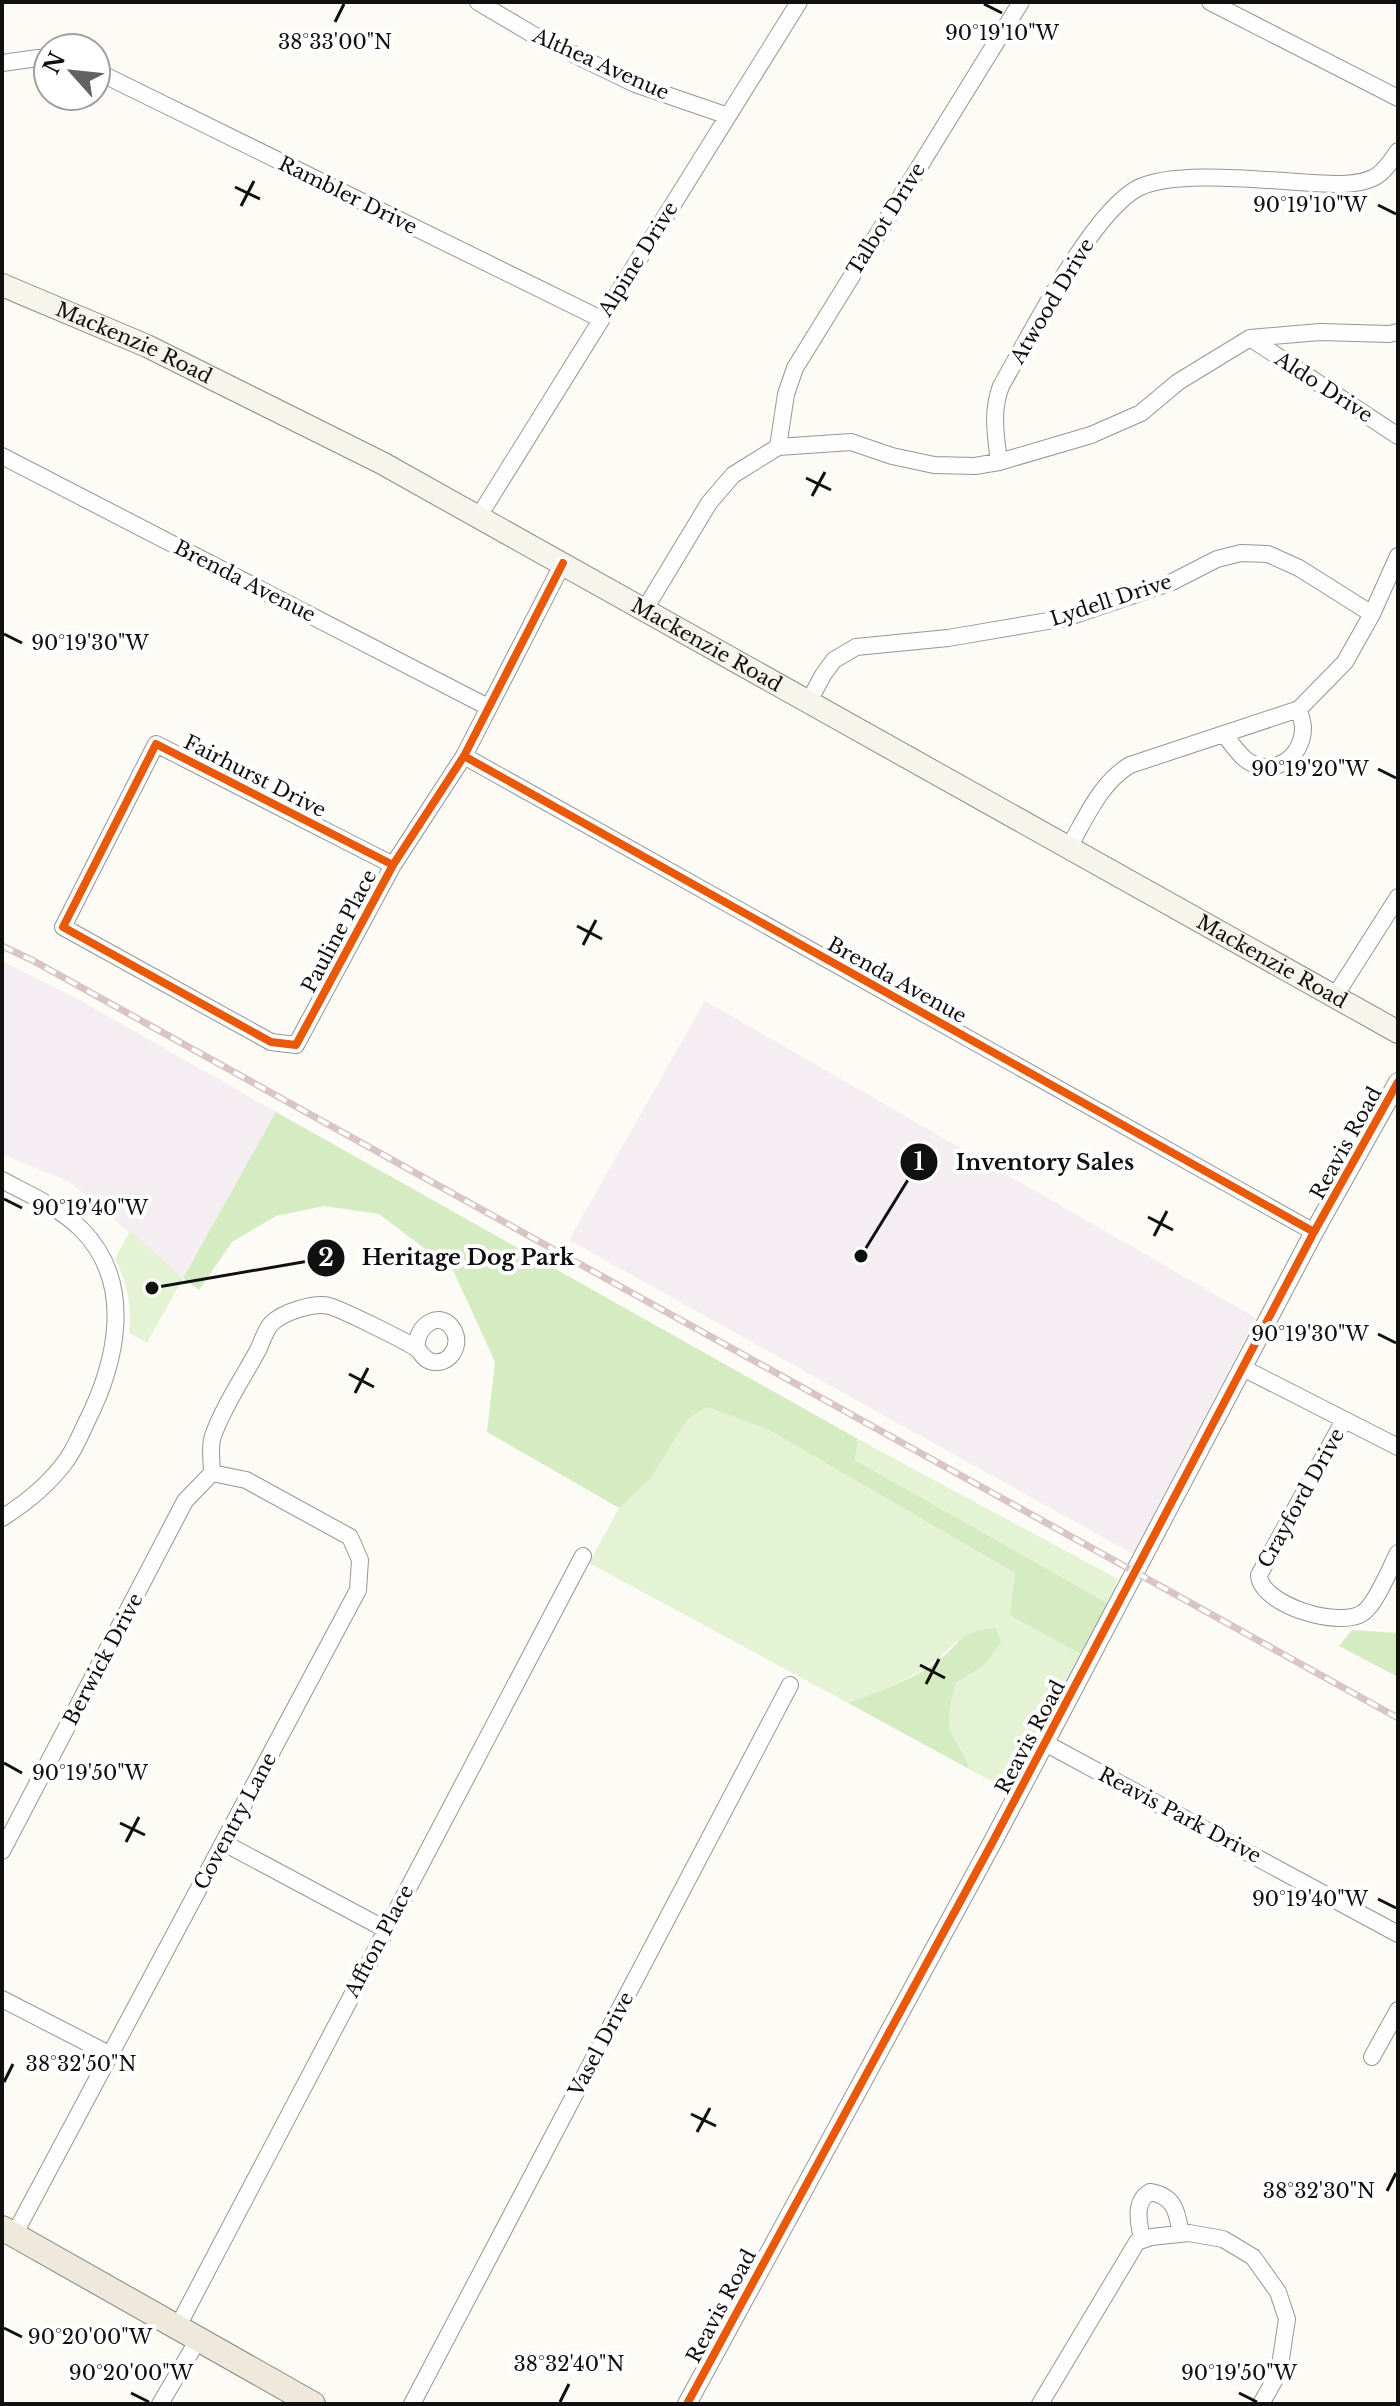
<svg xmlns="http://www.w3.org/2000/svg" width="1400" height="2406" font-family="'Libre Baskerville',serif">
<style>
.industrial{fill:#f4eef2}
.green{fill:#e5f3d5}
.forest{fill:#d5ebc2}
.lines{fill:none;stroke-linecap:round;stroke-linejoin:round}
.minor-casing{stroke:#969694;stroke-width:18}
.tertiary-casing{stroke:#969694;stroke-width:20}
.secondary-casing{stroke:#8d8c8a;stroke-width:24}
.primary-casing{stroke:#848381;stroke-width:26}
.minor{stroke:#fffefe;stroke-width:16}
.tertiary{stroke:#fffefe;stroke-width:18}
.secondary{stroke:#f6f5eb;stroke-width:22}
.primary{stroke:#eee9da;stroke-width:24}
.rail-casing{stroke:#d9c5c5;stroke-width:7}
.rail{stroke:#fff;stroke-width:4;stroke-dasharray:12;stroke-linecap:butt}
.cycleway-casing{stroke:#fff;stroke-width:13}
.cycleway{stroke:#e8590c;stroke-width:8}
.ticks{fill:none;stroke:#101010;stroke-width:3}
.labels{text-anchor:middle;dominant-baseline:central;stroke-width:8;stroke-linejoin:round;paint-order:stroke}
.street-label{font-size:20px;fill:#101010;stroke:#fff}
.ticks-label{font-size:20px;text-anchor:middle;fill:#101010;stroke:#fff;stroke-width:8;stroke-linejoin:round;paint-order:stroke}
.leader{fill:none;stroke:#101010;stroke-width:3}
.callout-dot{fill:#101010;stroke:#fff;stroke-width:3}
.mark-label{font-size:24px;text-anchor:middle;font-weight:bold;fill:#fff}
.callout-label{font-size:22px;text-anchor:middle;font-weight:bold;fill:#101010;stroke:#fff;stroke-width:8;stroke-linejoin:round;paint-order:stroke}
</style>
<rect width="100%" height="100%" fill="#fcfbf6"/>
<path class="industrial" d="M2,961L76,998L276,1112L183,1278L70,1182L2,1154Z
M705,1001L1256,1318L1133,1554L569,1240Z"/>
<path class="green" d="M130,1231L183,1278L147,1343L129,1333C132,1306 127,1283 115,1259Z
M706,1407L767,1429L1015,1573L1011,1615L1082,1655L1010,1791L969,1769C966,1752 957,1748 952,1734C945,1718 952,1699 956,1683L983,1666L957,1641C924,1675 891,1687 848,1703L589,1563L619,1508L651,1478L687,1420Z
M858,1439L1118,1579L1109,1604L855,1460Z"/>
<path class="forest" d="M276,1112L858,1439L855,1460L1109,1604L1082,1655L1010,1615L1015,1573L767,1429L706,1407L687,1420L651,1478L619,1508L487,1432L495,1362L453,1270L379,1214L324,1206L276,1216L232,1242L199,1290L183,1278Z
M996,1628L1001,1643L983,1666L956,1683C952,1699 945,1718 952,1734C957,1748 966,1752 969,1769L848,1703C877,1692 907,1682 934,1664C960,1646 958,1630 996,1628Z
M1352,1630L1398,1633V1677L1339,1646Z"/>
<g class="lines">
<defs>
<path id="minor" d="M478,2L532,34L635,84L728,116
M1210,2L1398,98
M2,63L38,58L48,60
M96,71L601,319
M1250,338L1398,436
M778,447L786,394L795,368L1021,2
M2,456L488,707
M999,462C996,436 991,412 1001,386C1030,336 1090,214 1138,188C1175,169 1270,181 1313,183C1332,184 1356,186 1373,178C1384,173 1392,160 1398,151
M479,516L799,2
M645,609L709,503L733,475L778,447L851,442L892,456L934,465L975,466L999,462L1091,435L1141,413L1178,382L1250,338L1320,332L1389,334L1398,332
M809,701L823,675L834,660L856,647L948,638L1066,618L1172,582L1217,559L1241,553L1268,554L1299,568L1372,614
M1224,734C1231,743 1237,752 1245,759C1270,779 1303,759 1303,728C1303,722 1300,715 1299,709
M464,756L1314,1232
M1069,847C1086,818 1100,783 1130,765L1299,709L1345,662L1372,614L1398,556
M393,865L156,744L63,927L271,1042L296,1045L393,865L464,756L563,563
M1335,996L1398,897
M2,1180C28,1194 59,1207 81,1229C135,1283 117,1362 86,1423C80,1436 74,1450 66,1461C49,1484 26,1503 2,1518
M1243,1368L1398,1447
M1344,1420L1259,1575C1260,1605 1342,1630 1364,1612C1377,1602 1390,1568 1398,1553
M212,1473C212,1462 209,1447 213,1436C223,1407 243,1378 258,1350C262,1342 266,1328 272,1323C283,1312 315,1302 329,1306C339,1308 410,1343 417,1349C422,1353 423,1359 430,1361C448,1367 462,1347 454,1331C442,1308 414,1325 417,1349
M1045,1743L1398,1934
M224,1843L385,1929
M2,1851L185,1501L212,1473
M2,1999L109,2054
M1372,2057L1398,2010
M14,2235L358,1590L360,1560L350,1537L246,1480L212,1473
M1142,2239C1139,2223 1133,2202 1150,2192C1175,2196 1177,2212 1181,2234
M178,2326L583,1556
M160,2404L199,2338
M412,2404L790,1685
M1040,2404L1137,2242L1151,2237L1189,2233L1223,2239L1253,2257L1278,2292L1287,2319L1279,2372L1261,2404"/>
<path id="tertiary" d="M687,2404L991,1845L1314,1232L1398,1082"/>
<g id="secondary">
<path id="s1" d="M2,285L147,346L382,463L1398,1032"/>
</g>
<path id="primary" d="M2,2228L313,2404"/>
</defs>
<use href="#minor" class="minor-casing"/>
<use href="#tertiary" class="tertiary-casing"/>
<use href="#secondary" class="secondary-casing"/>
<use href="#primary" class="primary-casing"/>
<use href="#minor" class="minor"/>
<use href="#tertiary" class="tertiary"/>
<use href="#secondary" class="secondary"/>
<use href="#primary" class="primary"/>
<defs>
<path id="rail" d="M2,946L32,960L1398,1718"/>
</defs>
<use href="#rail" class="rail-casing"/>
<use href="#rail" class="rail"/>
<defs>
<path id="cycleway" d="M464,756L1314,1232
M393,865L156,744L63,927L271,1042L296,1045L393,865L464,756L563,563
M687,2404L991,1845L1314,1232L1398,1082"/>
</defs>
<use href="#cycleway" class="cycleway-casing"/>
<use href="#cycleway" class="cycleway"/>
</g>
<path class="ticks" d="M984,4L1002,13M335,22L344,4M235,187L260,199M1378,205L1396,214M241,206L254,181M806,478L831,490M812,496L825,472M4,634L22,643M1378,769L1396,778M577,926L602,939M583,945L596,920M4,1199L22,1208M1148,1217L1173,1230M1154,1236L1167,1211M1378,1334L1396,1343M349,1374L374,1387M355,1393L368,1368M920,1665L945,1678M926,1684L939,1659M4,1763L22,1773M120,1823L145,1835M126,1842L139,1817M1378,1899L1396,1908M4,2082L13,2064M691,2114L716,2126M697,2132L710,2108M1387,2191L1396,2173M4,2328L22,2337M131,2393L149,2402M1239,2393L1257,2402M560,2402L569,2384"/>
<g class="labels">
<g class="street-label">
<text transform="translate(601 64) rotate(24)">Althea Avenue</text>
<text transform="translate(348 195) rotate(26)">Rambler Drive</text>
<text transform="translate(886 219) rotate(-58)">Talbot Drive</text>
<text transform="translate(638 259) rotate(-58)">Alpine Drive</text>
<text transform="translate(1052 301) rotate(-59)">Atwood Drive</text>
<text stroke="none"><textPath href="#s1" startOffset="144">Mackenzie Road</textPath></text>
<text transform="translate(1324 387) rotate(33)">Aldo Drive</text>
<text transform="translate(245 581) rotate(27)">Brenda Avenue</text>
<text transform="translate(1111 600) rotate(-18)">Lydell Drive</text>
<text stroke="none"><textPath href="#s1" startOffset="792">Mackenzie Road</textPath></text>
<text transform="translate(255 776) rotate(27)">Fairhurst Drive</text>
<text transform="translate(339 931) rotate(-62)">Pauline Place</text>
<text stroke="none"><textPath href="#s1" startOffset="1440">Mackenzie Road</textPath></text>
<text transform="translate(897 980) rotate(29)">Brenda Avenue</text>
<text transform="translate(1346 1143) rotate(-61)">Reavis Road</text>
<text transform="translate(1301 1498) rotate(-61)">Crayford Drive</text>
<text transform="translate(103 1659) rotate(-62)">Berwick Drive</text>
<text transform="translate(1030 1737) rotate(-62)">Reavis Road</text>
<text transform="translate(1180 1815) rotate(28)">Reavis Park Drive</text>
<text transform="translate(235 1821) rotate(-62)">Coventry Lane</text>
<text transform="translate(379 1941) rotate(-62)">Affton Place</text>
<text transform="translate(601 2044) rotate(-62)">Vasel Drive</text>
<text transform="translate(721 2306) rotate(-62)">Reavis Road</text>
</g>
</g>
<g class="ticks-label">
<text x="1002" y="40">90°19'10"W</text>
<text x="335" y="49">38°33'00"N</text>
<text x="1310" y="212">90°19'10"W</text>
<text x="90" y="650">90°19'30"W</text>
<text x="1310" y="776">90°19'20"W</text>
<text x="90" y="1215">90°19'40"W</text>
<text x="1310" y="1341">90°19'30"W</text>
<text x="90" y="1780">90°19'50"W</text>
<text x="1310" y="1906">90°19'40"W</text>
<text x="81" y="2071">38°32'50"N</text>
<text x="1319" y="2198">38°32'30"N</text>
<text x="90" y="2344">90°20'00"W</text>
<text x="569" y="2371">38°32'40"N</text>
<text x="131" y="2380">90°20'00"W</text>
<text x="1239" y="2380">90°19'50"W</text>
</g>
<path class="leader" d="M861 1256L919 1162M152 1288L326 1258"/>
<g class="callout-dot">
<circle cx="861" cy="1256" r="8"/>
<circle cx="152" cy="1288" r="8"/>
<circle cx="919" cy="1162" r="20"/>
<circle cx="326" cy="1258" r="20"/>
</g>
<g class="mark-label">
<text x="919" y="1170">1</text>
<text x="326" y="1266">2</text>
</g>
<g class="callout-label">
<text x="1045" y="1170">Inventory Sales</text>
<text x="468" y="1265">Heritage Dog Park</text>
</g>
<rect width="1400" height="2406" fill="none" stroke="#101010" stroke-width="8"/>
<g transform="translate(72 72) rotate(297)"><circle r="38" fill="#ffffff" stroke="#9f9f9f" stroke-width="2"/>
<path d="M0-6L14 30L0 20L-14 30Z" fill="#636260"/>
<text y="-12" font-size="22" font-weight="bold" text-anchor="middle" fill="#101010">N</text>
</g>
</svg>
